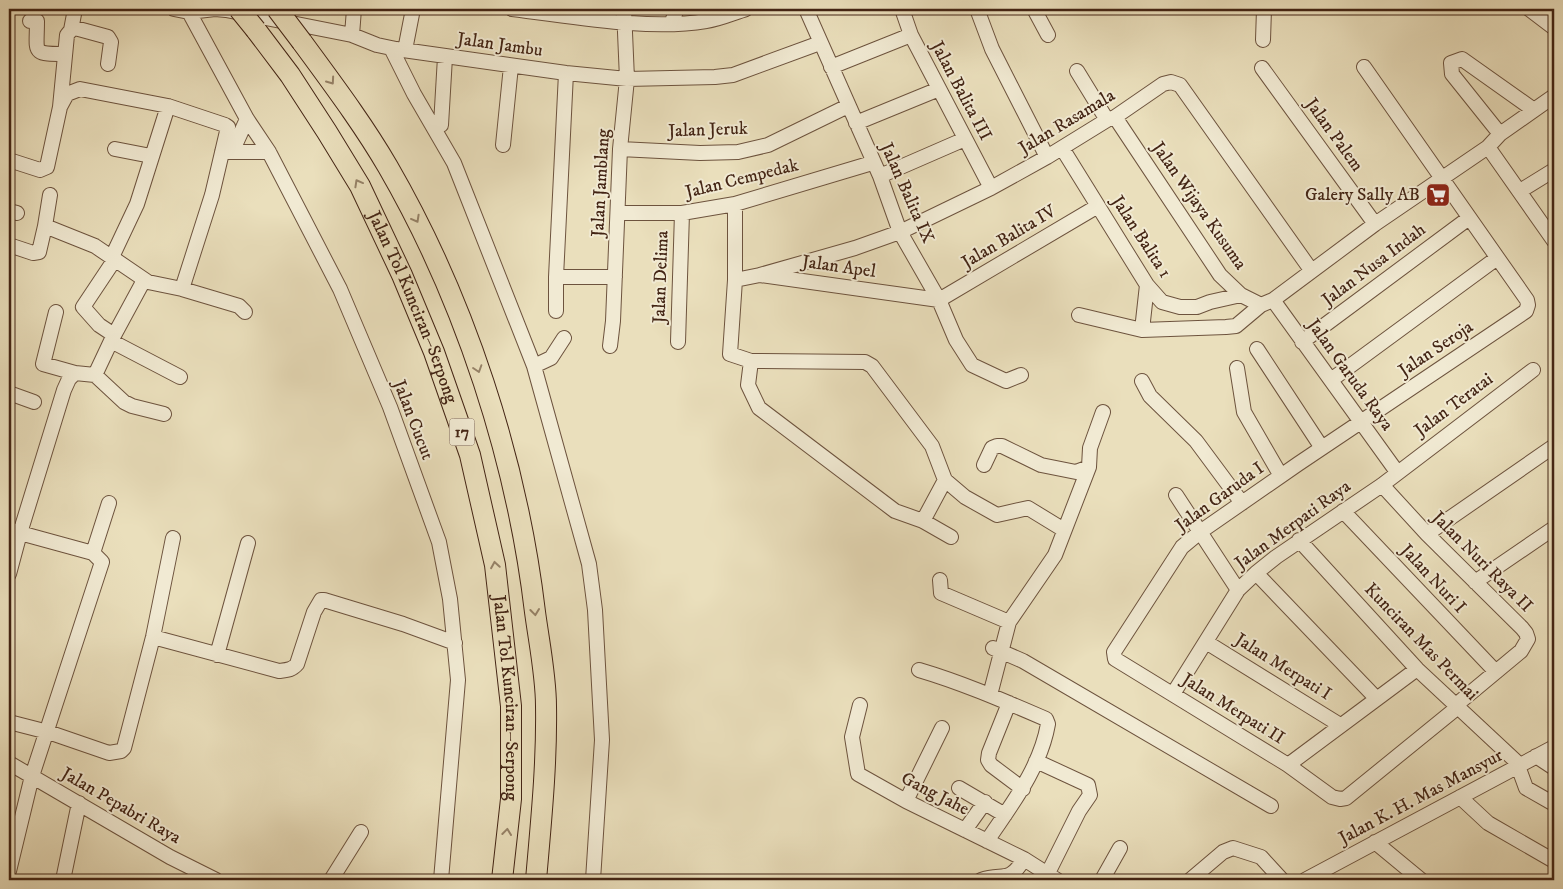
<svg xmlns="http://www.w3.org/2000/svg" width="1563" height="889" font-family="'IM FELL DW Pica',serif">
<style>
.lines{fill:none;stroke-linecap:round;stroke-linejoin:round}
.minor-casing{stroke:#6d533e;stroke-width:16}
.highway-casing{stroke:#432414;stroke-width:22}
.minor{stroke:#f1ead3;stroke-width:14}
.highway{stroke:#eadfbc;stroke-width:20}
.highway-bridge-casing{stroke:#432414;stroke-width:22;stroke-linecap:butt}
.highway-bridge{stroke:#eadfbc;stroke-width:20}
.oneway{stroke:#968268}
.labels{text-anchor:middle;dominant-baseline:central;stroke-width:4;stroke-linejoin:round;paint-order:stroke}
.shield{fill:#f1ead3;stroke:#775f4d;stroke-width:1}
.shield-label{font-size:16px;font-weight:bold;fill:#432414}
.street-label{font-size:18px;fill:#432414;stroke:#f1ead3}
.poi-label{font-size:18px;fill:#432414;stroke:#f1ead3;text-anchor:end}
</style>
<rect width="100%" height="100%" fill="#eadfbc"/>
<filter id="stains"><feTurbulence type="fractalNoise" baseFrequency=".004" numOctaves="4"/><feColorMatrix values="0 0 0 0 .2 0 0 0 0 .09 0 0 0 0 .02 0 0 0 .5 -.17"/></filter>
<radialGradient id="worn" r=".72"><stop offset=".6" stop-color="#630" stop-opacity="0"/><stop offset="1" stop-color="#630" stop-opacity=".3"/></radialGradient>
<g class="lines">
<defs>
<path id="minor" d="M174,9L189,12L215,9L226,10L352,35L377,45L396,49L566,73L627,79L715,77L733,75L820,43
M512,9C571,16 648,31 706,21C720,19 733,13 746,9
M806,9L880,176L900,232L939,300L956,340L972,365L1006,381L1021,375
M902,9L911,35L991,188
M977,9L992,49L1047,157
M1034,9L1048,35
M1529,9L1554,28
M189,12L247,119L269,152L340,289L390,407L439,542L450,599L458,680L441,880
M30,21H37C37,53 31,54 64,54
M671,24L677,9
M71,30L75,9
M352,35L354,9
M1263,40L1264,9
M391,48L414,94L454,163L534,366L589,564L595,610L602,740L593,880
M405,50L413,9
M831,67L911,35
M1364,67L1527,300L1528,305L1526,311L1298,464L1200,532L1182,547L1114,652L1115,659L1288,765L1332,797L1340,799L1346,798L1453,711L1456,705L1521,651L1528,639L1526,633L1522,628L1427,534L1382,485
M1262,68L1375,224
M1077,71L1107,120
M60,107L67,94L80,89L168,106L225,125L228,127L212,195L182,289
M1115,117L1220,275L1241,295L1261,305L1273,300L1375,224L1488,147L1500,134L1554,96
M856,123L939,89
M441,125L445,57
M1500,134L1452,74L1451,63L1462,59L1534,110
M503,145L511,66
M1488,147L1554,241
M1062,148L1147,285L1162,302L1180,307H1197L1210,302L1241,295
M115,149L151,156
M620,149L700,153L738,152L768,145L848,106
M222,152H269
M232,152L247,119
M9,160L40,170L47,167L60,107L67,35L71,30L75,28L108,37L111,42L108,64
M880,176L965,139
M1520,191L1554,170
M735,204V280L730,354L751,361L865,362L872,366L932,446L945,480L965,497L997,515L1028,508L1064,530
M9,211L17,213
M618,213H682L735,204L872,163
M45,226L95,246L148,282L182,289L239,306L245,312
M9,245L33,253L39,252L45,226L50,195
M112,257L137,204L168,106
M760,275L855,248L900,232L991,188L1047,157L1107,120L1115,117L1163,84L1171,82L1180,85L1311,270
M556,277H615
M735,280L760,275L939,300L1098,206
M1273,300L1397,472
M556,311V277L566,73
M56,312L43,364L75,373L95,375L111,341L144,280
M1079,315L1142,330L1226,327L1236,326L1261,305
M1142,330L1147,285
M114,335L99,325L83,307L115,259
M111,341L180,377
M678,342L682,213
M1302,342L1469,218
M610,346L613,321L620,149L627,79L624,9
M1257,349L1322,448
M751,361L748,385L759,408L895,511L923,521L951,537
M534,366L551,358L564,338
M1237,368L1244,412L1281,476
M95,375L124,402L132,406L164,414
M1331,380L1497,258
M1142,381L1150,396L1196,441L1242,503
M9,393L34,402
M984,465L992,448L997,446H1002L1041,465L1076,472L1089,467
M1176,495L1238,590
M1343,511L1496,672
M923,521L945,480
M9,530L93,553L102,562L32,776L9,871
M1427,534L1554,446
M1299,540L1417,669L1520,765
M93,553L109,503
M1256,573L1376,698
M9,574L20,533L64,390L69,379L75,373
M940,580L941,593L1009,622L1055,555L1089,467L1090,448L1103,412
M1475,582L1554,528
M153,637L279,671C287,670 292,670 297,664L314,612L321,600H324L403,624L455,643
M1206,642L1340,725
M993,648L1023,661L1271,806
M217,655L248,543
M919,670C963,683 1004,701 1046,719L1048,724C1040,769 1011,805 987,841
M1173,694L1238,590L1256,573L1276,557L1382,485L1533,370
M990,695L1009,622
M1009,703L989,753L988,760L991,765L1023,789
M860,705L852,737L858,774L906,801L1024,859L1057,880
M9,722L48,732L109,753L121,751L124,748L153,637L173,538
M1536,756L1554,768
M1036,761L1088,785L1090,795L1079,811L1047,875
M9,763L170,857L216,880
M1288,765L1417,669
M1518,766L1526,788L1554,804
M959,788L1005,815
M1460,797L1488,823L1554,861
M906,801L942,728
M965,830L985,802
M1375,842L1421,880
M63,880L79,803
M331,880L361,832
M981,880C1003,872 1008,885 1024,859
M1102,880L1120,848
M1190,880L1223,852L1233,848L1261,857L1282,880
M1305,880L1554,747"/>
<g id="highway">
<path id="s1" d="M256,30L290,75L327,132L360,186L402,275L434,352L470,455L495,565L511,706V799L502,880"/>
<path d="M302,42C332,83 363,124 388,167C465,300 517,460 535,612C539,642 546,676 546,706C547,764 541,822 536,880"/>
</g>
</defs>
<use href="#minor" class="minor-casing"/>
<use href="#highway" class="highway-casing"/>
<use href="#minor" class="minor"/>
<use href="#highway" class="highway"/>
<defs>
<path id="highway-bridge" d="M239,9L256,30
M277,9L302,42"/>
</defs>
<use href="#highway-bridge" class="highway-bridge-casing"/>
<use href="#highway-bridge" class="highway-bridge"/>
</g>
<defs><path id="oneway-chevron" d="M-2-3.5L2.5 0L-2 3.5" fill="none" stroke-width="1.6" stroke-linecap="round" stroke-linejoin="round" transform="scale(1.25)"/></defs>
<g class="oneway">
<use href="#oneway-chevron" transform="translate(331 81) rotate(55)"/>
<use href="#oneway-chevron" transform="translate(358 183) rotate(-119)"/>
<use href="#oneway-chevron" transform="translate(416 219) rotate(61)"/>
<use href="#oneway-chevron" transform="translate(478 369) rotate(72)"/>
<use href="#oneway-chevron" transform="translate(495 565) rotate(-99)"/>
<use href="#oneway-chevron" transform="translate(535 612) rotate(83)"/>
<use href="#oneway-chevron" transform="translate(507 832) rotate(-83)"/>
</g>
<defs>
<symbol id="supermarket-square" viewBox="-11 -11 22 22"><rect x="-9" y="-9" width="18" height="18" rx="4" fill="#8f2418" stroke="#f1ead3"/><path d="M-6-5.5h2.5l.6 2H6L4.5 2H-2.5L-4.4-4H-6ZM-1.5 3.2a1.3 1.3 0 1 0 .1 0ZM3 3.2a1.3 1.3 0 1 0 .1 0Z" fill="#fff"/></symbol>
</defs>
<g fill-rule="evenodd">
<use href="#supermarket-square" x="1424" y="181" width="28" height="28"/>
</g>
<g class="labels">
<rect class="shield" x="449.5" y="418.5" width="25" height="27" rx="4"/>
<g class="shield-label">
<text x="462" y="432">17</text>
</g>
<g class="street-label">
<text transform="translate(500 45) rotate(8)">Jalan Jambu</text>
<text transform="translate(961 91) rotate(62)">Jalan Balita III</text>
<text transform="translate(1067 122) rotate(-31)">Jalan Rasamala</text>
<text transform="translate(708 130) rotate(-2)">Jalan Jeruk</text>
<text transform="translate(1334 135) rotate(54)">Jalan Palem</text>
<text transform="translate(742 179) rotate(-14)">Jalan Cempedak</text>
<text transform="translate(601 183) rotate(-87)">Jalan Jamblang</text>
<text transform="translate(907 193) rotate(66)">Jalan Balita IX</text>
<text transform="translate(1199 206) rotate(55)">Jalan Wijaya Kusuma</text>
<text transform="translate(1009 237) rotate(-31)">Jalan Balita IV</text>
<text transform="translate(1141 237) rotate(57)">Jalan Balita 1</text>
<text transform="translate(1374 265) rotate(-37)">Jalan Nusa Indah</text>
<text transform="translate(839 267) rotate(8)">Jalan Apel</text>
<text transform="translate(661 277) rotate(-88)">Jalan Delima</text>
<text stroke="none"><textPath href="#s1" startOffset="320">Jalan Tol Kunciran–Serpong</textPath></text>
<text transform="translate(1436 349) rotate(-34)">Jalan Seroja</text>
<text transform="translate(1350 375) rotate(54)">Jalan Garuda Raya</text>
<text transform="translate(1454 405) rotate(-37)">Jalan Teratai</text>
<text transform="translate(413 420) rotate(69)">Jalan Cucut</text>
<text transform="translate(1220 497) rotate(-36)">Jalan Garuda I</text>
<text transform="translate(1293 525) rotate(-36)">Jalan Merpati Raya</text>
<text transform="translate(1482 562) rotate(45)">Jalan Nuri Raya II</text>
<text transform="translate(1433 579) rotate(47)">Jalan Nuri I</text>
<text transform="translate(1421 642) rotate(46)">Kunciran Mas Permai</text>
<text transform="translate(1283 667) rotate(32)">Jalan Merpati I</text>
<text stroke="none"><textPath href="#s1" startOffset="725">Jalan Tol Kunciran–Serpong</textPath></text>
<text transform="translate(1233 709) rotate(32)">Jalan Merpati II</text>
<text transform="translate(935 794) rotate(27)">Gang Jahe</text>
<text transform="translate(1421 797) rotate(-28)">Jalan K. H. Mas Mansyur</text>
<text transform="translate(121 806) rotate(30)">Jalan Pepabri Raya</text>
</g>
<g class="poi-label">
<text x="1420" y="195">Galery Sally AB</text>
</g>
</g>
<rect width="1563" height="889" fill="none" stroke="#eadfbc" stroke-width="30"/>
<rect x="10" y="10" width="1543" height="869" fill="none" stroke="#432414" stroke-width="2.5"/>
<rect x="15" y="15" width="1533" height="859" fill="none" stroke="#432414"/>
<rect width="100%" height="100%" filter="url(#stains)"/>
<rect width="100%" height="100%" fill="url(#worn)"/>
</svg>
